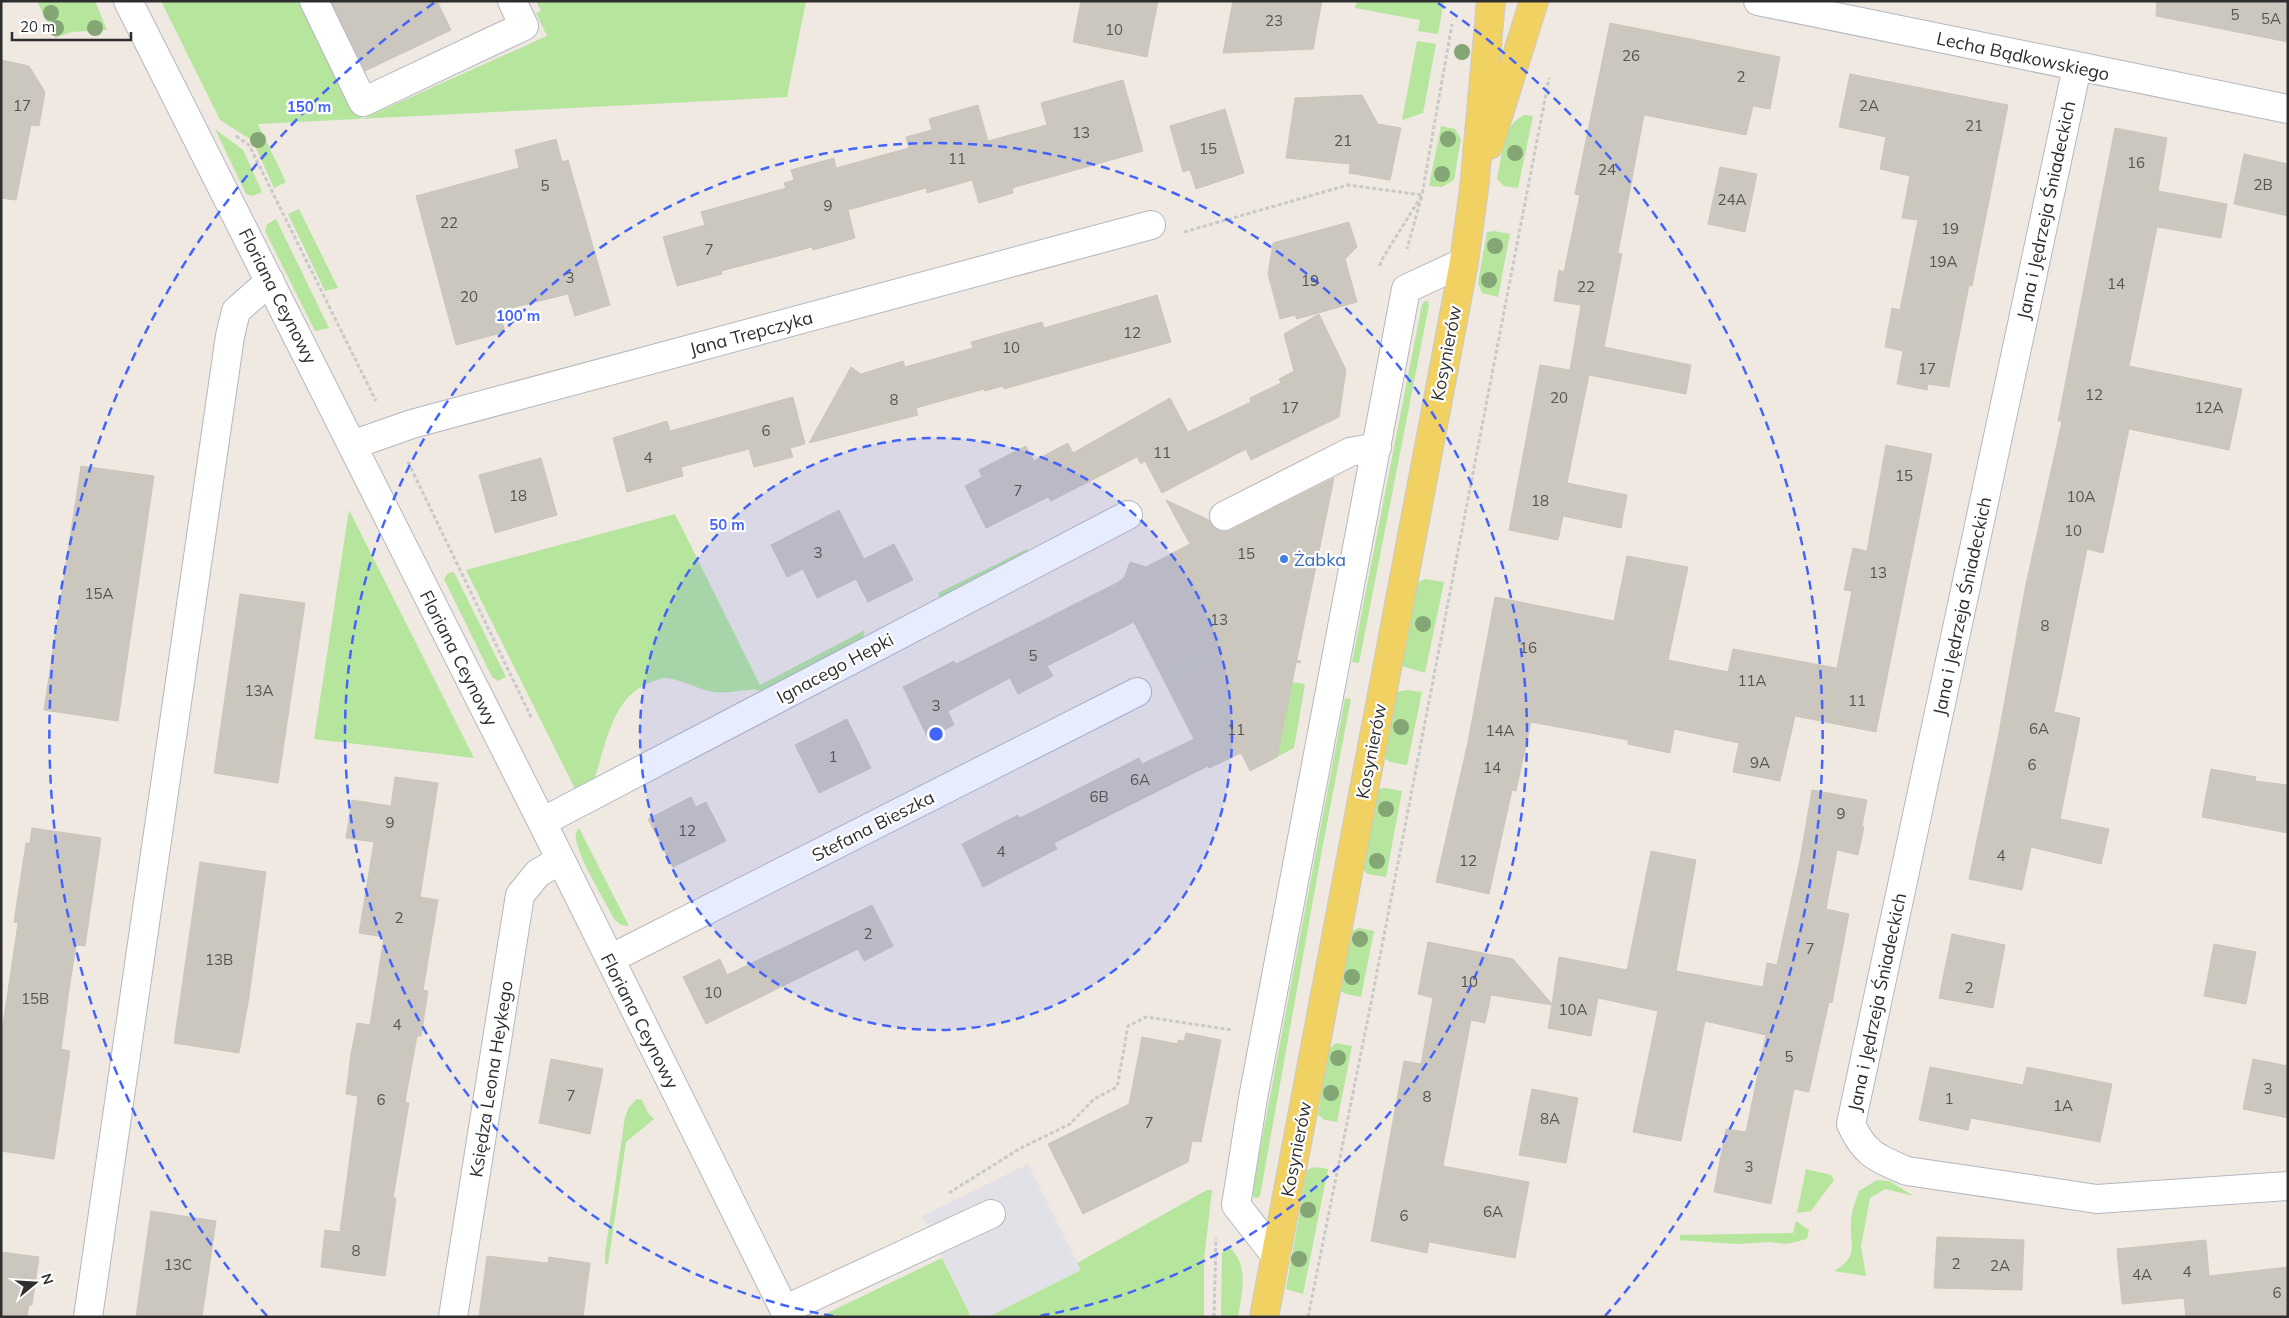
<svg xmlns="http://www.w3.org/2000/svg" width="2289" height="1318" font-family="Mulish,sans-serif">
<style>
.industrial{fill:#e3e1e8}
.green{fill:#b6e59e}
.building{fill:#cbc7bf;stroke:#cbc5ba}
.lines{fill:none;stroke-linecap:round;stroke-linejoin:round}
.minor-casing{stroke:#b4b7c1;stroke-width:30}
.major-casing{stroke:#c9c9c9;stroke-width:30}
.path{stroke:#c9c9c9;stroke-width:3;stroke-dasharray:4 2.5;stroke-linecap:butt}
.minor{stroke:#fff;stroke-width:28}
.major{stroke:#f2d163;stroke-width:28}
.tree{fill:#84a574}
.ring{fill:none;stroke:#4264fb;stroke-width:2.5;stroke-dasharray:9 6}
.shop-dot{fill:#3f7fe0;stroke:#fff;stroke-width:2}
.labels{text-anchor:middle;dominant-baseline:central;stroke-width:4.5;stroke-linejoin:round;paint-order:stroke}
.number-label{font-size:15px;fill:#555452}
.street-label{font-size:18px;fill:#2e2e2e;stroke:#fff}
.shop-label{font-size:18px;fill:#366cbe;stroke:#fff;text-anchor:start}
.centre{fill:#4264fb;stroke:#fff;stroke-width:2.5}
.ring-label{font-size:15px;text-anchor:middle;font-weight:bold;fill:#4264fb;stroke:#fff;stroke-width:4.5;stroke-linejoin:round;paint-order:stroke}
</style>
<rect width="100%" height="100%" fill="#efe9e1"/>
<path class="industrial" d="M1028,1164L1081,1270L988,1317H971L922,1216Z"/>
<path class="green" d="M37,1H95L107,30L71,32L55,38Z
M161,1H303L362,119L547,36L536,13L541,11L536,1H806L787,97L258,124L286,182L274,188L253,141L220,120Z
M1357,1H1444L1438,34L1418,31L1420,20L1355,8Z
M1417,41L1436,44L1423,113L1402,120Z
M1525,115L1533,116L1518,188L1504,186L1497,179C1502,158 1502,123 1525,115Z
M1441,126L1455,129L1461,139L1454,180L1442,187L1429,186Z
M215,129L243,150L262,192L252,196L246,194Z
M299,209L338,288L325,291L288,214Z
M276,219L329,328L315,331L265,231L267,224Z
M1494,231L1510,234L1498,297L1482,293L1478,283L1487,232Z
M1425,301H1428L1429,305L1359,663L1352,662L1422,304Z
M349,510L474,758L314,739Z
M675,514L760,685L865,630L863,638L768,693C749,685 734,695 713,692C696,689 682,679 665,678C660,678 655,681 651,682C612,696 606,745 594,780L575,789L466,570Z
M1027,549L1029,556L940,599L938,593Z
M454,572L506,677L498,681L492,677L444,579L448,573Z
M1425,579L1444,582L1425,673L1402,666L1417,583Z
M1291,682L1305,684L1294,748L1277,757Z
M1407,690L1422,692L1407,765L1390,762L1384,758L1396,692Z
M1345,698L1351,699L1322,850L1260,1196L1257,1198H1254L1252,1192Z
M1385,788L1402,791L1386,877L1367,874L1362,867L1377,789Z
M579,828L629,926L621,925L614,919C604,899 579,859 576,839C575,835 576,832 579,828Z
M1359,928L1374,931L1361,997L1346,994L1339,990L1349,932Z
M1336,1043L1352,1046L1337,1122L1325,1120L1318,1115L1329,1049Z
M637,1099L642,1100L648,1113L654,1119L626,1142L608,1264H605V1253L625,1117L629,1107Z
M1314,1167L1328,1169L1303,1294L1286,1289L1307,1170Z
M1806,1169L1831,1175L1834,1180L1811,1211L1797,1213Z
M1877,1180L1889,1181L1914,1196L1885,1189L1870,1198L1861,1246L1866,1276L1834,1271C1859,1257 1850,1246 1851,1222C1851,1211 1856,1201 1859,1191Z
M1207,1190H1212L1204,1260V1317H988L1081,1270L1077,1263Z
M1796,1221L1809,1230L1807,1239L1787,1244L1769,1242L1738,1244L1680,1240V1235L1793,1233Z
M1228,1246C1250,1265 1242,1291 1238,1317H1221L1222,1252Z
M942,1258L971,1317H821V1316Z"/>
<path class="building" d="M331,1H437L451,30L365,71Z
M1081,1H1158L1147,57L1073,42Z
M1233,1H1322L1313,49L1223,53Z
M2157,1H2288V42L2156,16Z
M1610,23L1780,57L1770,109L1753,106L1746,135L1644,115L1618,253L1622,254L1604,347L1691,365L1686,394L1589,375L1567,483L1627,495L1621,528L1563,516L1558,540L1509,530L1540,365L1570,370L1581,305L1554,301L1559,270L1564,272L1580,195L1575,194Z
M1,60L29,66L45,92L39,126L31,125L16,200L1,198Z
M1850,74L2008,105L1972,286L1969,285L1949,387L1928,384L1927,390L1897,384L1903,351L1885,347L1892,308L1900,310L1918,220L1902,218L1910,176L1880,169L1886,137L1839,127Z
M1123,80L1143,151L1012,188L1013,193L979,203L972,180L927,193L926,188L848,210L855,238L813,250L812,247L721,271L722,274L677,286L663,237L705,225L701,212L786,188L784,183L794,180L791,170L834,158L836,168L909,148L906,137L932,130L929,119L978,105L988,141L1047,125L1041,103Z
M1362,95L1378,124L1401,128L1390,180L1349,173L1350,164L1286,158L1295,98Z
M1225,109L1244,173L1196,189L1190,170L1183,172L1170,126Z
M2115,128L2167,138L2158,191L2227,204L2221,238L2157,227L2129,366L2242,389L2229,450L2129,429L2103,553L2087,549L2054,712L2080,718L2060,819L2109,829L2101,864L2031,847L2022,890L1969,879L1998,738L2025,589L2062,421H2058Z
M556,139L562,162L568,160L610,305L575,316L568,294L499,311L505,332L456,345L416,196L519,168L515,150Z
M2244,154L2288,164V216L2234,204Z
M1720,167L1757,174L1745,232L1708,224Z
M1349,222L1357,247L1345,259L1357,302L1297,319L1295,315L1280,319L1268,274L1273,243Z
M1157,295L1171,342L1004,389L1003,386L985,391L984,389L916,408L918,415L809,443L851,367L861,374L903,361L905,367L973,348L971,342L1042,322L1044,328Z
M1319,314L1346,370L1339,417L1251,460L1246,449L1162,493L1145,461L1141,464L1137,457L1051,501L1048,497L986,528L965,486L982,477L979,470L1026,446L1034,461L1068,443L1073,453L1170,398L1188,432L1251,402L1250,398L1281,383L1279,379L1294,371L1284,334Z
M793,397L805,444L790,448L793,457L754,467L749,449L681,467L683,476L627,492L613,438L667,421L670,431Z
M1886,445L1932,454L1876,732L1795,716L1780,781L1733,772L1739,743L1674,729L1670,753L1628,744V740L1531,722L1516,791L1512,790L1489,894L1436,882L1468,742L1495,597L1614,621L1627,556L1688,567L1668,660L1728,672L1733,649L1837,668L1852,591L1844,590L1853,548L1867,551Z
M541,458L557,515L495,533L479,475Z
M81,466L154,476L118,721L44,710Z
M1334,478L1277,757L1250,771L1241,753L1209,768L1208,766L1054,843L1057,849L983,887L962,844L1018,815L1020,818L1139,758L1142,764L1194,739L1134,622L1047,666L1053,676L1018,694L1010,678L948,711L954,725L928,738L903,687L954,661L956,664L1115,584L1124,578L1130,562L1146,567L1190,544L1166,500L1209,520L1215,529L1224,532L1231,530Z
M839,510L864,559L894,544L913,580L868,602L856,579L817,598L803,569L787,577L771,545Z
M240,594L305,603L278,783L214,773Z
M847,719L871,768L819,793L795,745Z
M2211,769L2256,777L2255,781L2288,785V833L2202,817Z
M395,777L438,783L420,897L438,900L423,990L428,991L421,1036H417L405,1102L409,1103L393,1198H396L385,1276L321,1267L325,1230L340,1232L358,1096L346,1094L351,1054L357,1023L370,1025L384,937L359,933L374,842L346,838L352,800L391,806Z
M1812,790L1867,800L1862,826L1864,827L1858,855L1837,850L1826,909L1849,914L1832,1003L1829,1002L1809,1092L1794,1089L1771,1204L1714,1192L1726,1129L1746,1132L1766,1035L1705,1021L1681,1141L1633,1132L1658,1011L1598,998L1591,1036L1548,1028L1552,1005L1491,995L1485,1023L1471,1020L1443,1166L1529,1182L1515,1258L1429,1242L1427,1253L1371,1241L1404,1061L1421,1064L1433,998L1418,994L1428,942L1513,959L1552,1004L1559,957L1627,970L1651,851L1696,860L1676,971L1763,987L1767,963L1777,965L1800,860Z
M691,797L696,807L706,802L726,841L673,867L648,819Z
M32,828L101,838L85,946L76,945L69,990L61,1049L70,1051L54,1159L1,1151V1039L18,923L14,922L26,843H30Z
M200,862L266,872L249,997L239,1053L174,1043Z
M872,905L893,946L864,961L858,949L706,1024L683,977L720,959L727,975Z
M1952,934L2005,945L1993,1008L1939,998Z
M2214,944L2256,952L2246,1004L2204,996Z
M1186,1033L1221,1040L1201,1142L1192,1141L1188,1162L1083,1214L1048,1144L1129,1104L1142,1037L1178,1044V1040L1184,1041Z
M551,1059L603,1069L590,1134L539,1123Z
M2253,1059L2288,1066V1118L2243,1109Z
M1930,1067L2023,1085L2027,1067L2112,1084L2100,1142L1971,1118L1968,1130L1919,1120Z
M1532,1089L1578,1098L1566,1163L1519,1155Z
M151,1211L216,1221L202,1317H136Z
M1937,1237L2024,1240L2022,1290L1934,1288Z
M2206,1240L2209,1276L2288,1267V1317H2186L2184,1298L2122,1304L2117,1249Z
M1,1252L39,1257L32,1305H29L27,1317H1Z
M487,1256L548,1263L549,1257L590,1263L583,1317H479Z"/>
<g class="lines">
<defs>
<path id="minor" d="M128,1L542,822L788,1317
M314,1L363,102L524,26L512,1
M1758,1L2288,109
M2077,67L1851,1124C1864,1154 1878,1159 1907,1171L2097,1199L2288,1186
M352,445L412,424L1151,225
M1224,516L1350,452L1377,447
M542,822L1128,515
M610,959L1137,692
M1276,1256L1236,1205L1253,1098L1406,289L1464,262
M784,1310L991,1214
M88,1317L230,336L236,311L270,281
M453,1317L520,895L538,873L561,860"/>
<path id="major" d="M1489,145L1534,1
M1264,1317L1464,262L1474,189L1491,1"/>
</defs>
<use href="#minor" class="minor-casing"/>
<use href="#major" class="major-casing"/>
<path class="path" d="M236,136L249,145L376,401
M1184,232L1348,185L1422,195L1407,249
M1380,266L1381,261L1422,195L1452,24
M408,462L532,719
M1167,678L1221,652L1277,657L1301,662
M949,1193L1019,1149L1070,1124L1094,1099L1117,1087L1128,1026L1146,1017L1232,1030
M1214,1317L1216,1238
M1308,1317L1371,1003L1549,78"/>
<use href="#minor" class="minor"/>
<use href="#major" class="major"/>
</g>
<g class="tree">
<circle cx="51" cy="13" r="8"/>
<circle cx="56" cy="28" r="8"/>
<circle cx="95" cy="28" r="8"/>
<circle cx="1462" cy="52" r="8"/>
<circle cx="1448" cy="139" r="8"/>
<circle cx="258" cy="140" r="8"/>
<circle cx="1515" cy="153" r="8"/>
<circle cx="1442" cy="174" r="8"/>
<circle cx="1495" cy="246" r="8"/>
<circle cx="1489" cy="280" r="8"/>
<circle cx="1423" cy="624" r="8"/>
<circle cx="1401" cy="727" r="8"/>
<circle cx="1386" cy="809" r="8"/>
<circle cx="1377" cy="861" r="8"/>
<circle cx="1360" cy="939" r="8"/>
<circle cx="1352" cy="977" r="8"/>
<circle cx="1338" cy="1058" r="8"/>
<circle cx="1331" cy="1093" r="8"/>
<circle cx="1308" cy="1210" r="8"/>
<circle cx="1299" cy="1259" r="8"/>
</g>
<circle cx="936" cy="734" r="296" fill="#4264fb" fill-opacity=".12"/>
<g class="ring">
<circle cx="936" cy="734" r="296"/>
<path d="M833 1316A591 591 0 1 1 1039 1316"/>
<path d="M267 1316A887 887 0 0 1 434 3M1438 3A887 887 0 0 1 1605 1316"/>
</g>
<circle class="shop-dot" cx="1284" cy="559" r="5"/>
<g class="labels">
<g class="number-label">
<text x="2235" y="14">5</text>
<text x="2271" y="18">5A</text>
<text x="1274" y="20">23</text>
<text x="1114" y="29">10</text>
<text x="1631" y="55">26</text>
<text x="1741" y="76">2</text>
<text x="22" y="105">17</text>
<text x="1869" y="105">2A</text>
<text x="1974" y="125">21</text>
<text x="1081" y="132">13</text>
<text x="1343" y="140">21</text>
<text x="1208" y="148">15</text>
<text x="957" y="158">11</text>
<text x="2136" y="162">16</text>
<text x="1607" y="169">24</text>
<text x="2263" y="184">2B</text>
<text x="545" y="185">5</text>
<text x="1732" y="199">24A</text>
<text x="828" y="205">9</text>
<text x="449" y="222">22</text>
<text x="1950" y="228">19</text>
<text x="709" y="249">7</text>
<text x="1943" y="261">19A</text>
<text x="570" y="277">3</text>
<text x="1310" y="280">19</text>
<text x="2116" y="283">14</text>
<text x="1586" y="286">22</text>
<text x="469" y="296">20</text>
<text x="1132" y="332">12</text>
<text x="1011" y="347">10</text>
<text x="1927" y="368">17</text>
<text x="2094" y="394">12</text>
<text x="1559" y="397">20</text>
<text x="894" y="399">8</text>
<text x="1290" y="407">17</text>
<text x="2209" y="407">12A</text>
<text x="766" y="430">6</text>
<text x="1162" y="452">11</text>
<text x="648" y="457">4</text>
<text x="1904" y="475">15</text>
<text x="1018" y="490">7</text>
<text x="518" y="495">18</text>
<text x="2081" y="496">10A</text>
<text x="1540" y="500">18</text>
<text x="2073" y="530">10</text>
<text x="818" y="552">3</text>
<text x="1246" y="553">15</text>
<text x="1878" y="572">13</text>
<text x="99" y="593">15A</text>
<text x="1219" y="619">13</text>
<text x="2045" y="625">8</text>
<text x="1528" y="647">16</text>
<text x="1033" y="655">5</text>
<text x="1752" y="680">11A</text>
<text x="259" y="690">13A</text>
<text x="1857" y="700">11</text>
<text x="936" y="705">3</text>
<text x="2039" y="728">6A</text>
<text x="1236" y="729">11</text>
<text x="1500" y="730">14A</text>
<text x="833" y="756">1</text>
<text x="1760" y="762">9A</text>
<text x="2032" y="764">6</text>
<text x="1492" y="767">14</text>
<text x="1140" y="779">6A</text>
<text x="1099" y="796">6B</text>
<text x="1841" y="813">9</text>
<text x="390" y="822">9</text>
<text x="687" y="830">12</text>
<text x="1001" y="851">4</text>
<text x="2001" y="855">4</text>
<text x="1468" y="860">12</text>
<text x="399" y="917">2</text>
<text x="868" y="933">2</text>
<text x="1810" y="948">7</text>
<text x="219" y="959">13B</text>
<text x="1469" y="981">10</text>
<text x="1969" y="987">2</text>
<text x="713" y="992">10</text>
<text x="35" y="998">15B</text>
<text x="1573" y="1009">10A</text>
<text x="397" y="1024">4</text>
<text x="1789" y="1056">5</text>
<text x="2268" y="1088">3</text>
<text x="571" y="1095">7</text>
<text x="1427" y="1096">8</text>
<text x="1949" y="1098">1</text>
<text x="381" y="1099">6</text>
<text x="2063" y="1105">1A</text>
<text x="1550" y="1118">8A</text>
<text x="1149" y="1122">7</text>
<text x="1749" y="1166">3</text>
<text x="1493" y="1211">6A</text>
<text x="1404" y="1215">6</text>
<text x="356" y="1250">8</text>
<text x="1956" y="1263">2</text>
<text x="178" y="1264">13C</text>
<text x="2000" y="1265">2A</text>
<text x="2187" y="1271">4</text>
<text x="2142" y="1274">4A</text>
<text x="2277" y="1292">6</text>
</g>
<g class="street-label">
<text transform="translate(2023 56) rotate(12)">Lecha Bądkowskiego</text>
<text transform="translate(2046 210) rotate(-78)">Jana i Jędrzeja Śniadeckich</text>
<text transform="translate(278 296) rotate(63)">Floriana Ceynowy</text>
<text transform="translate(751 333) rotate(-15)">Jana Trepczyka</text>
<text transform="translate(1446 353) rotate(-79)">Kosynierów</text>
<text transform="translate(1962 606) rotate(-78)">Jana i Jędrzeja Śniadeckich</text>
<text transform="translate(459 658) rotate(63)">Floriana Ceynowy</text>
<text transform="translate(835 668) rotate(-28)">Ignacego Hepki</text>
<text transform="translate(1371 751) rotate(-79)">Kosynierów</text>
<text transform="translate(873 826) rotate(-27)">Stefana Bieszka</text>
<text transform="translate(1877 1002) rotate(-78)">Jana i Jędrzeja Śniadeckich</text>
<text transform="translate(640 1021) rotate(63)">Floriana Ceynowy</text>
<text transform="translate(491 1079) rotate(-81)">Księdza Leona Heykego</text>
<text transform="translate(1296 1149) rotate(-79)">Kosynierów</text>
</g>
<g class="shop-label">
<text x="1294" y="559">Żabka</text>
</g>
</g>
<circle cx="936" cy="734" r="8" class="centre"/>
<g class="ring-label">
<text x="309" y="112">150 m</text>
<text x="518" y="321">100 m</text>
<text x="727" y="530">50 m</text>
</g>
<rect width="2289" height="1318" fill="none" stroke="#2e2e2e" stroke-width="5"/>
<g transform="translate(35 1283) rotate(72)" stroke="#ffffff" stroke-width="4" paint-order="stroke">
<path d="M0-4L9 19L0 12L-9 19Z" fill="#2e2e2e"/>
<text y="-8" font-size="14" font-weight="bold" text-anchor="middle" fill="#2e2e2e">N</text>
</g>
<path d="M12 32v8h119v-8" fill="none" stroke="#2e2e2e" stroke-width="2.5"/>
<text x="20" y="32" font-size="15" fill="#2e2e2e" stroke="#ffffff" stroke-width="4" paint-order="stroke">20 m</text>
</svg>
